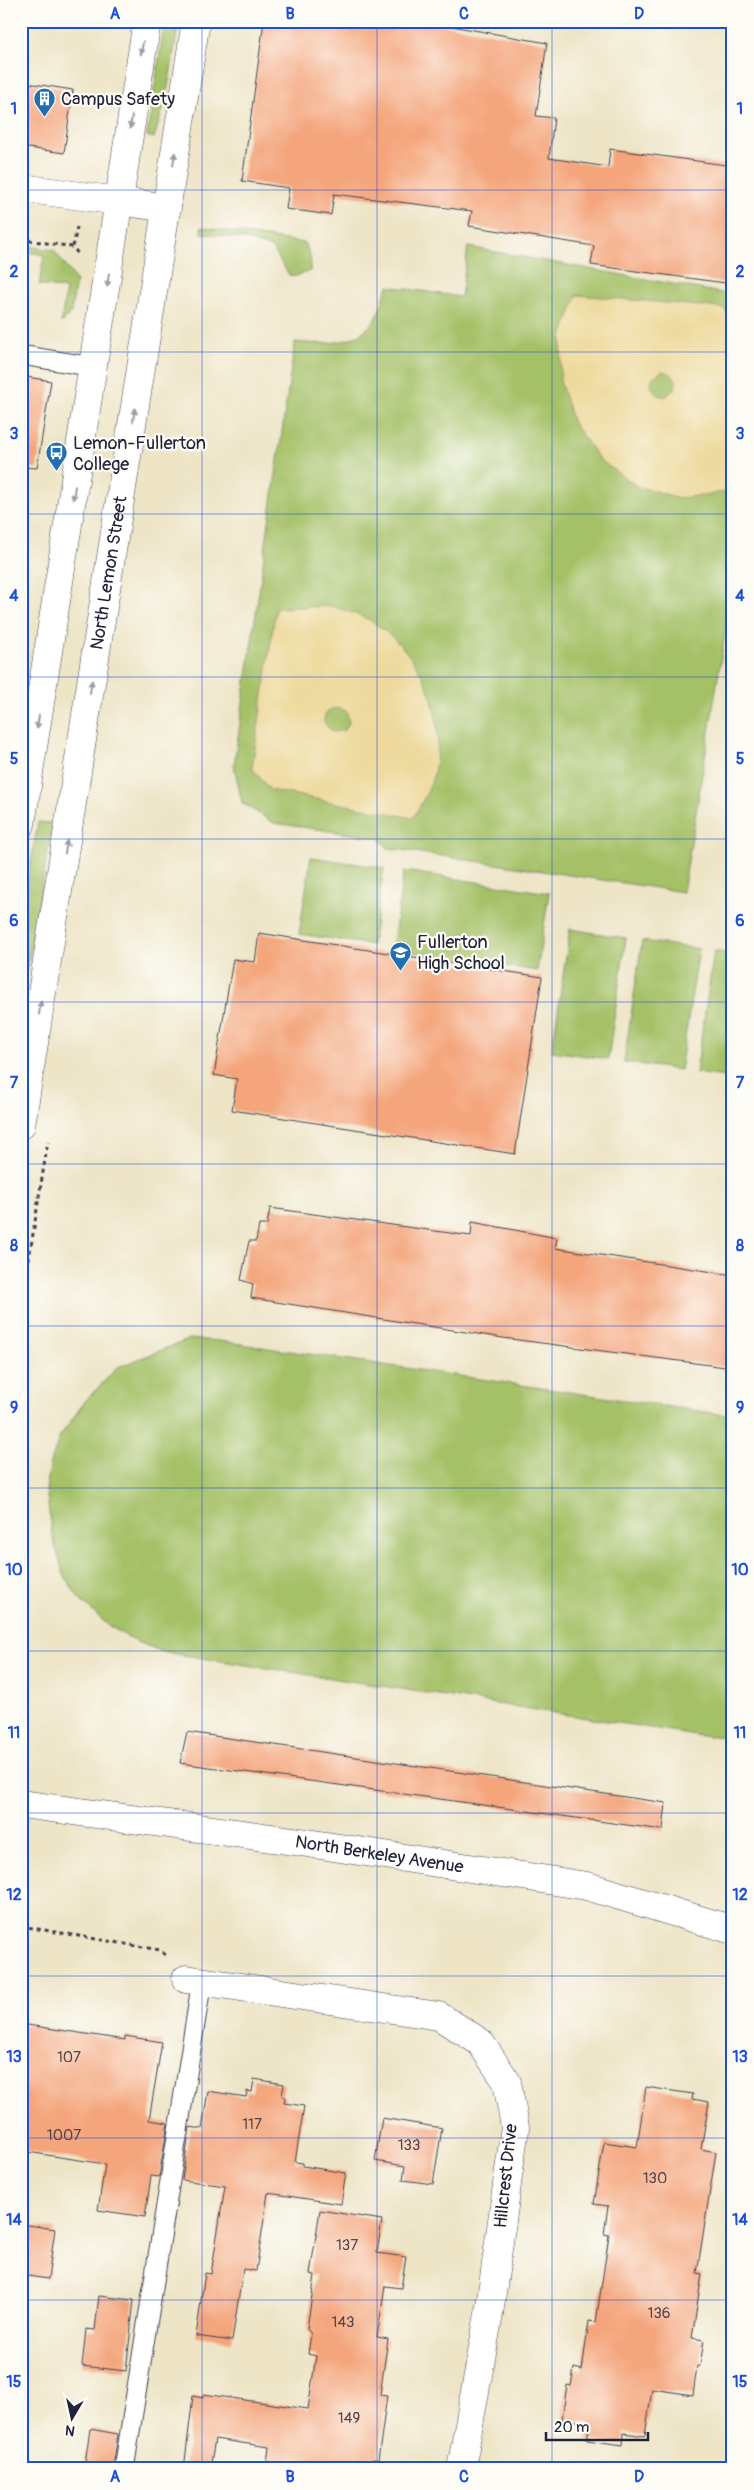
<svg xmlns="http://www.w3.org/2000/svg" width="754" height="2490" font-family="Pangolin,sans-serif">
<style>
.green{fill:#a5c167;stroke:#647251}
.sand{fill:#eeda9e;stroke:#887e6c;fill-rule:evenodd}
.building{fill:#f4a57c}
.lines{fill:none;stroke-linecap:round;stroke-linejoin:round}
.lane-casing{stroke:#413f50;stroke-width:21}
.street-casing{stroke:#413f50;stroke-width:29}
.secondary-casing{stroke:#413f50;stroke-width:29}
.path{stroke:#413f50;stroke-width:3;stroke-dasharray:4 4;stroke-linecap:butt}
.lane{stroke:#fff;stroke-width:19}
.street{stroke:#fff;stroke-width:28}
.secondary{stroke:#fff;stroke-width:28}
.oneway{fill:#9c9ca7}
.grid{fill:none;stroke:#1d4ed8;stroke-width:1;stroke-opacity:0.55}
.labels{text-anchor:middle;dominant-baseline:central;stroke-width:4.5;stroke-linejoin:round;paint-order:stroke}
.number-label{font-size:15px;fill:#56434b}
.poi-label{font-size:18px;fill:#22223b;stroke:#fdfcf7;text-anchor:start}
.street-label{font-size:18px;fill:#22223b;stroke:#fdfcf7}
.neatline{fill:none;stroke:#1d4ed8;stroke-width:2}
.grid-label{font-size:16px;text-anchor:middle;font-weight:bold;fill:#1d4ed8}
</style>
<rect width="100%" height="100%" fill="#fdfcf7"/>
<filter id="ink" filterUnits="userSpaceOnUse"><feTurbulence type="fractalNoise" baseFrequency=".02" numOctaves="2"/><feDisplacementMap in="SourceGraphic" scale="10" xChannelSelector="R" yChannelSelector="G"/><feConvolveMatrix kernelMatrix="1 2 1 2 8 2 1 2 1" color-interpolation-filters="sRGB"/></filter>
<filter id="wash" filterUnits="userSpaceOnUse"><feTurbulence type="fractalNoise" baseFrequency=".0096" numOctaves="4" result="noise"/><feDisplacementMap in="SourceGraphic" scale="20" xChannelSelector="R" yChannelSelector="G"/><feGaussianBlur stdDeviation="1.12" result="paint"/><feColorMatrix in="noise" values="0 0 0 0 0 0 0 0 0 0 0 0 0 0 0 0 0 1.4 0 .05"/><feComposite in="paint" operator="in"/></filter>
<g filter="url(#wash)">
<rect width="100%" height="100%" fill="#eee5c7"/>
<path class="green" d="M165,21H179L166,99L154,138L147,136Z
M201,227L304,243C310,253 312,259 310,271L296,276L289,275L272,248L244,239L201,233Z
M21,245L54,250L76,280L71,313L61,323L66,289L39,285L44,255L21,251Z
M468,247L733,295V585L683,892L388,848L379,838L274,823L242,803L234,765L295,342C323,345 358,346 376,318C381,309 384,296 388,286L461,297Z
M38,822L53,823L27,970H21V917Z
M311,857L384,868L372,945L299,934Z
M404,871L549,893L537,971L392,949Z
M570,929L626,938L608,1059L552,1051Z
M642,941L699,949L680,1070L624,1062Z
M714,951L733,954V1078L696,1073Z
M190,1339L220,1341L733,1416V1735L709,1737L163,1652L137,1642L109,1626L79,1599L64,1575L52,1535L46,1489L51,1462L60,1436L86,1400L118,1367Z"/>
<path class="sand" d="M577,295L722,308L733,318V491L680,498L636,486L600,460L573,423L560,381L562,336ZM662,371L671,374L676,380L675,389L665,397L657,395L651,386L652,378Z
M332,606C345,611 363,615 374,623C426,658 448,716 433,776C430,790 420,805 413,818L270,790L252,768L276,608ZM340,708L347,712L349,723L345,730L332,732L324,722L325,714L332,709Z"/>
<g id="blocks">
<path class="building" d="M264,21H441L440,24L547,43L536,116L554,118L549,158L608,167L610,149L733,166V284L591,265L594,246L469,226L472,211L334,194L331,215L286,209L289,188L242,181Z
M21,82L73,90L64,153L21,147Z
M21,376L51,381L37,468L21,467Z
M259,933L542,977L515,1154L232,1110L237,1079L214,1075L233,959L255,962Z
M270,1208L471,1236L472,1222L557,1238L555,1248L733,1275V1368L503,1338L251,1298L253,1284L241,1280L249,1241H256L259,1225H267Z
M187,1732L666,1803L663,1830L180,1763Z
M21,2024L125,2040V2036L162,2042L149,2120L168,2123L159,2177L151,2176L145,2217L98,2210L105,2164L21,2151Z
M254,2079L284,2084L282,2096L285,2097L284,2103L304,2106L295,2162L303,2163V2166L346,2173L341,2204L268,2193L256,2271L243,2269L232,2341L196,2336L205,2273L211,2274L225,2186L182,2180L190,2127L202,2129L208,2091L246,2097L247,2091L252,2092Z
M646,2087L693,2094L692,2099L709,2102L701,2149L716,2152L697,2273L702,2274L692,2338L704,2340L700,2366H697L693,2395L652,2389L645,2436L624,2433L623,2445L587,2440L590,2423L562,2419L567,2385L571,2386L574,2368L582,2370L589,2321L596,2322L609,2235L604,2234L608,2206L594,2204L604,2142L637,2147Z
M382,2118L442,2128L433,2184L403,2180L405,2166L375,2161Z
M320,2210L382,2220L377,2253L406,2257L401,2288L385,2286L377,2337L388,2339L380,2395L387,2396L378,2460L373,2459L371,2469H304L267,2463L269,2447L215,2439L210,2469H184L193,2396L203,2398V2394L308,2409L316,2356L308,2354L311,2334L307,2329L315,2275L310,2274Z
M21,2224L55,2229L48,2279L21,2275Z
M99,2296L134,2300L126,2371L82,2366L86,2329L95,2330Z
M90,2429L118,2434L113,2467L85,2463Z"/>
</g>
</g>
<g filter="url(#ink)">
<use href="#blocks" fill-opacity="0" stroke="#413f50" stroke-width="1"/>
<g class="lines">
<defs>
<path id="lane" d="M21,355L94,367
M124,2469L202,1980"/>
<path id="street" d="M21,188L119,201
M186,1979L439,2016L480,2042L507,2082L515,2127L489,2314L461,2469"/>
<g id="secondary">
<path d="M119,201L167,208"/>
<path d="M21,824L147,21"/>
<path id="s1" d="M21,1125L196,21"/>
<path id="s2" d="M21,1804L294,1841L587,1886L733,1930"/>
</g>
</defs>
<use href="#lane" class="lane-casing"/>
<use href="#street" class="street-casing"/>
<use href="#secondary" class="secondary-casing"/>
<path class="path" d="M77,227L73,247L78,254
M21,239L73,247
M21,1308L48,1141
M21,1926L160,1950L166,1956"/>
<use href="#lane" class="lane"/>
<use href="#street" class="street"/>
<use href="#secondary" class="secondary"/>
</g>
<defs><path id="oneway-solid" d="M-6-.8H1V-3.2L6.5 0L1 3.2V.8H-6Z" transform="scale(1.25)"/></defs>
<g class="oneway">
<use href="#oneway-solid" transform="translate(142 48) rotate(100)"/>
<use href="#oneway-solid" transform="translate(131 122) rotate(98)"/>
<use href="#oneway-solid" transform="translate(174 159) rotate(-81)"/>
<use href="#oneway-solid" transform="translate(108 280) rotate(99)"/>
<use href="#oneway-solid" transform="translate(134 415) rotate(-81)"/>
<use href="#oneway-solid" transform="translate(74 493) rotate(99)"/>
<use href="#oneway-solid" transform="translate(91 687) rotate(-81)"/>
<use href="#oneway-solid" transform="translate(38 722) rotate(99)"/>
<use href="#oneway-solid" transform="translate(66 847) rotate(-81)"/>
<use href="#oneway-solid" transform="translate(40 1008) rotate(-81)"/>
</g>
</g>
<path class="grid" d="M202,21V2469M377,21V2469M552,21V2469M21,190H733M21,352H733M21,514H733M21,677H733M21,839H733M21,1002H733M21,1164H733M21,1326H733M21,1488H733M21,1651H733M21,1813H733M21,1976H733M21,2138H733M21,2300H733"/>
<defs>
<symbol id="building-pin" viewBox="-11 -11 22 30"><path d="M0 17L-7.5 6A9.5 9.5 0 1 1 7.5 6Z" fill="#1f6fb2" stroke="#fdfcf7"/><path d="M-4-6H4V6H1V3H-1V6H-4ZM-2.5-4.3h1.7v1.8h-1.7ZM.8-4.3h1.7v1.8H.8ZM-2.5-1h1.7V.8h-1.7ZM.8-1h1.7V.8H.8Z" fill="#fff"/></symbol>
<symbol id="bus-pin" viewBox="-11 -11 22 30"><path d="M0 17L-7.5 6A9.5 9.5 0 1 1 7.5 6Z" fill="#1f6fb2" stroke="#fdfcf7"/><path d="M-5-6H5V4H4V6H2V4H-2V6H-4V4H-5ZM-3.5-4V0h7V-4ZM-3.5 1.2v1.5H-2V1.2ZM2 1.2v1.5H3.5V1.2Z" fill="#fff"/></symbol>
<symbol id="school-pin" viewBox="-11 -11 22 30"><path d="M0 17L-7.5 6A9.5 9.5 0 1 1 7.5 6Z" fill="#1f6fb2" stroke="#fdfcf7"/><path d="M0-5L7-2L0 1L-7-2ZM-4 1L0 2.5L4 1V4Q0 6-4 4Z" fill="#fff"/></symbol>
</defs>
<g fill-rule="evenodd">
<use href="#building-pin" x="32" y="86" width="25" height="34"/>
<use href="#bus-pin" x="44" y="440" width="25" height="34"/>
<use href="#school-pin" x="388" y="940" width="25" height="34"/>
</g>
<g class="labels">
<g class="number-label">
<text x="69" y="2057">107</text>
<text x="252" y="2124">117</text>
<text x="64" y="2135">1007</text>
<text x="409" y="2145">133</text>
<text x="655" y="2178">130</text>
<text x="347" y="2245">137</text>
<text x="659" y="2313">136</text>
<text x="343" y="2322">143</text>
<text x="349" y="2418">149</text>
</g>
<g class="poi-label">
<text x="61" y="99">Campus Safety</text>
<text x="73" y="443">Lemon-Fullerton<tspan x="73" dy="21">College</tspan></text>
<text x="417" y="942">Fullerton<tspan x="417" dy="21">High School</tspan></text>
</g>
<g class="street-label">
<text stroke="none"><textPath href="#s1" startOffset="559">North Lemon Street</textPath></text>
<text stroke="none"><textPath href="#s2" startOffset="362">North Berkeley Avenue</textPath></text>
<text transform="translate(506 2176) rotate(-84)">Hillcrest Drive</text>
</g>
</g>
<rect width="754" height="2490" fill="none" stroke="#fdfcf7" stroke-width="55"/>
<g transform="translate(72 2418) rotate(189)" stroke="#fdfcf7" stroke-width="4" paint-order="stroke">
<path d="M0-4L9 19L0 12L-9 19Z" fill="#22223b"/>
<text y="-8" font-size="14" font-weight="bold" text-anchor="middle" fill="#22223b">N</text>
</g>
<path d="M546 2432v8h102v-8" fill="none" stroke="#22223b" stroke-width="2.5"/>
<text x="554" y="2432" font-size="15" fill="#22223b" stroke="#fdfcf7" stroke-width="4" paint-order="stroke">20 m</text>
<rect x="28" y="28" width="698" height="2434" class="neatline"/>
<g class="grid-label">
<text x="115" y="19">A</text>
<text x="290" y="19">B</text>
<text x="464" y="19">C</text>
<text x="639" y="19">D</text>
<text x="14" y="114">1</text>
<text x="740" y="114">1</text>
<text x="14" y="277">2</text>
<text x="740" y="277">2</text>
<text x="14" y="439">3</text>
<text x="740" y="439">3</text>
<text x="14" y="601">4</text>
<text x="740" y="601">4</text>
<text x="14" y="764">5</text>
<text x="740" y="764">5</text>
<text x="14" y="926">6</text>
<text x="740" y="926">6</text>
<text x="14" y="1088">7</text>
<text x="740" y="1088">7</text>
<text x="14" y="1251">8</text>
<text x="740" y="1251">8</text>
<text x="14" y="1413">9</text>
<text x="740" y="1413">9</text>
<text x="14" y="1575">10</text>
<text x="740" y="1575">10</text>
<text x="14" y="1738">11</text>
<text x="740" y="1738">11</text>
<text x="14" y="1900">12</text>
<text x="740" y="1900">12</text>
<text x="14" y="2062">13</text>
<text x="740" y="2062">13</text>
<text x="14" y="2225">14</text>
<text x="740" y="2225">14</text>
<text x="14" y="2387">15</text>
<text x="740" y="2387">15</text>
<text x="115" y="2482">A</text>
<text x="290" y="2482">B</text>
<text x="464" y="2482">C</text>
<text x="639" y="2482">D</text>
</g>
</svg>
